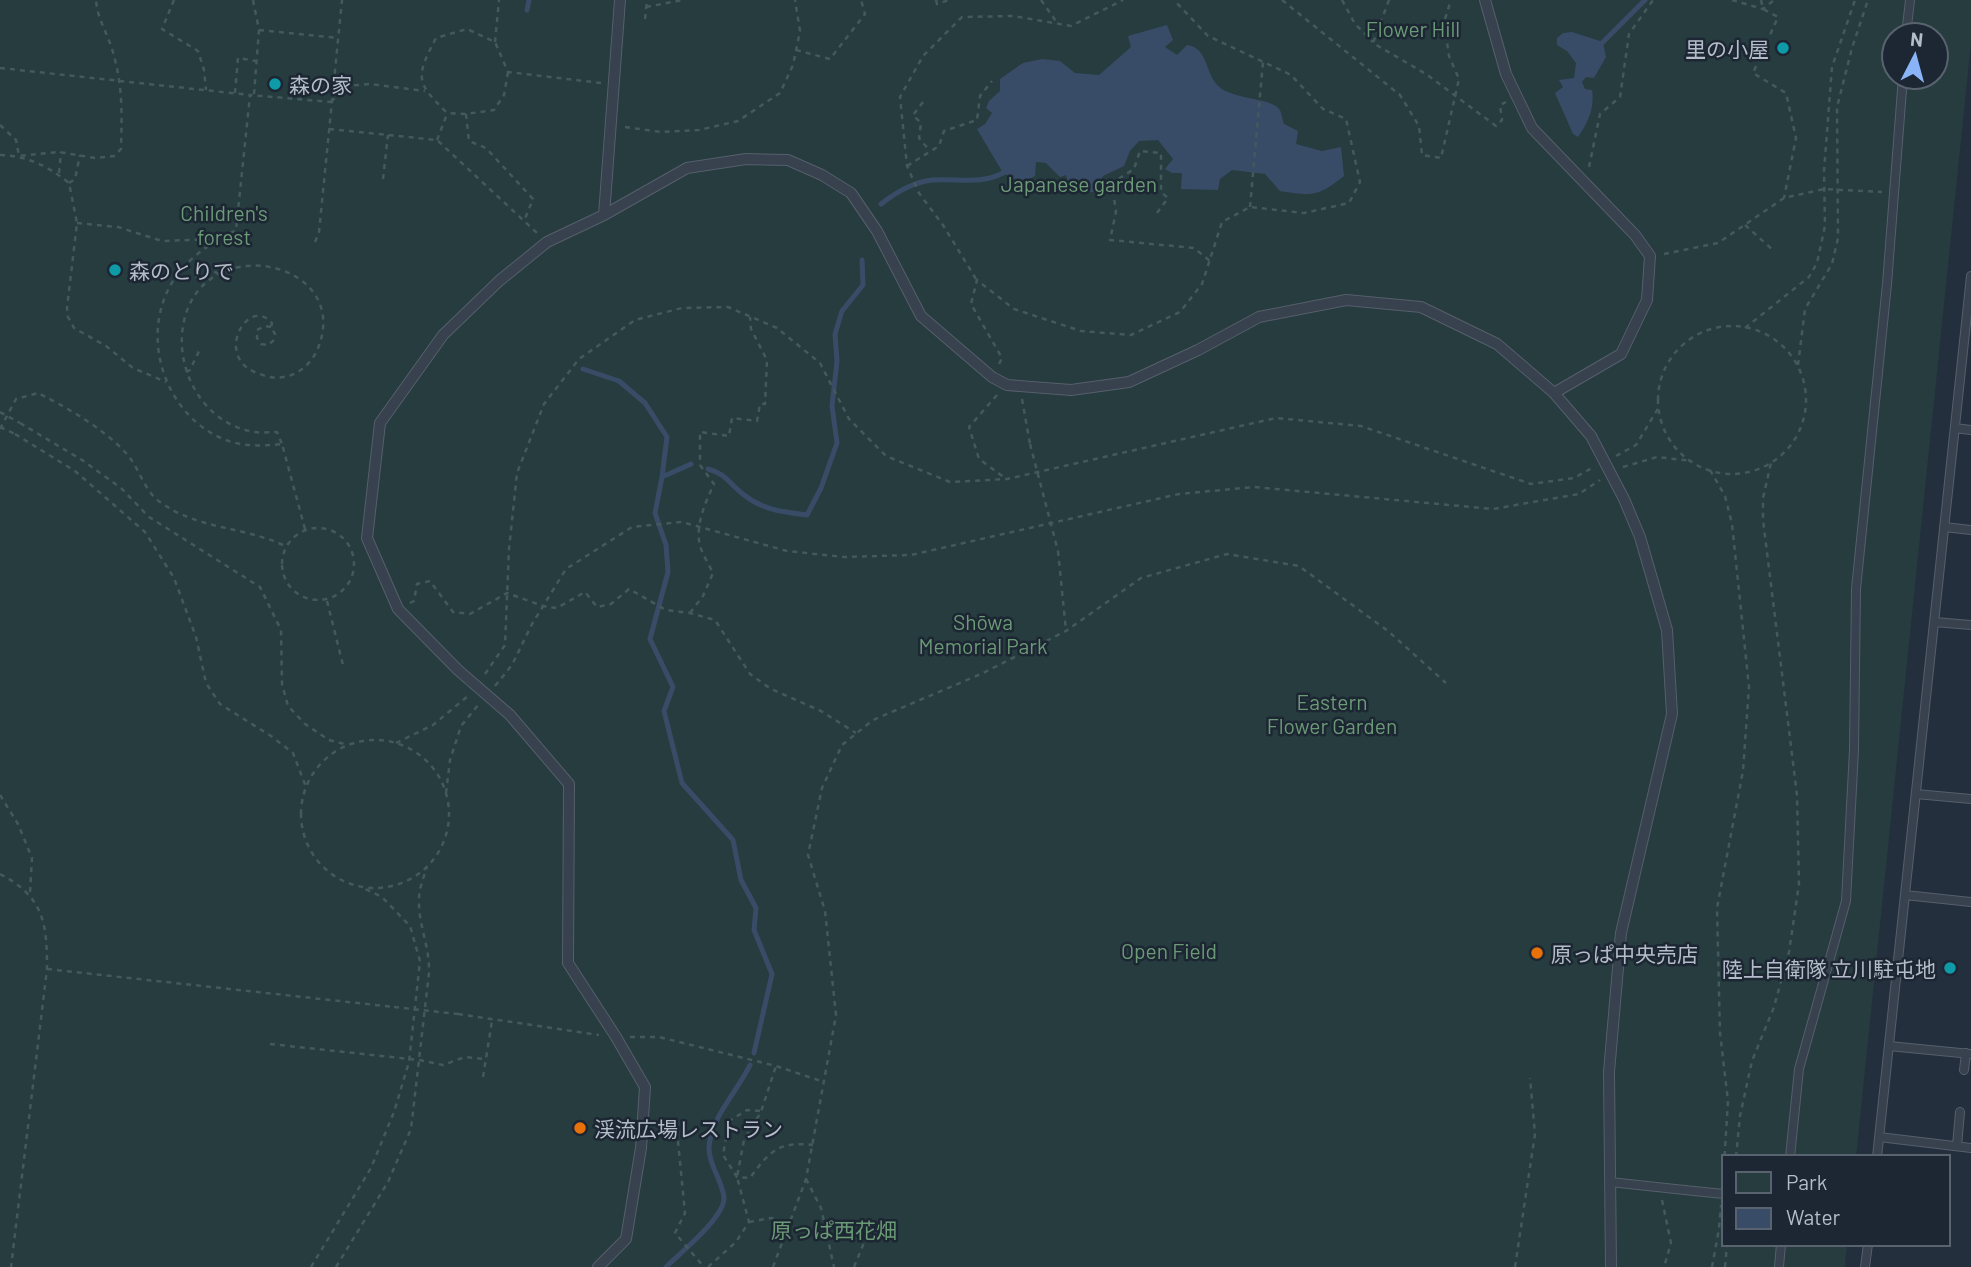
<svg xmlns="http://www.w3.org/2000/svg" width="1971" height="1267" font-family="Barlow,'Noto Sans JP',sans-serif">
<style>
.green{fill:#263c3f;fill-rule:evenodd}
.water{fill:#394c67}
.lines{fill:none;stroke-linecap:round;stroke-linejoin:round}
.stream{stroke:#394c67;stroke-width:5}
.service-casing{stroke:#565f6c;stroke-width:10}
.pedestrian-casing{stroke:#565f6c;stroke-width:12}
.path{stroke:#44595c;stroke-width:2.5;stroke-dasharray:5 5;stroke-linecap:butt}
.service{stroke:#38414e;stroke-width:8}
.pedestrian{stroke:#38414e;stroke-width:10}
.service-bridge-casing{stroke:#565f6c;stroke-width:10;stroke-linecap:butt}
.pedestrian-bridge-casing{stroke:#565f6c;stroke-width:12;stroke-linecap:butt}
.path-bridge{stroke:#44595c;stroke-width:2.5;stroke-dasharray:5 5;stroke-linecap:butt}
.service-bridge{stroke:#38414e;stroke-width:8}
.pedestrian-bridge{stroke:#38414e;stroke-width:10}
.culture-dot{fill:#0f9aa8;stroke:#1d2633;stroke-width:2.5}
.food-dot{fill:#e8710a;stroke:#1d2633;stroke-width:2.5}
.labels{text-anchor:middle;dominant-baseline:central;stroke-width:5;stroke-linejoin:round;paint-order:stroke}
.park-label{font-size:21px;fill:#6b9a76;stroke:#1d2633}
.poi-label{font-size:21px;fill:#b4bcc9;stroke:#1d2633;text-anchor:start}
</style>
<rect width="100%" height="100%" fill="#242f3e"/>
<path class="green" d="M0,0H1971V43L1856,1157H1724V1244H1847L1845,1267H0ZM1894,35H1936V77H1894Z"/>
<path class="water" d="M1167,25L1173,40L1165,47L1177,55L1187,45C1210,48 1204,77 1222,89C1237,99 1273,99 1279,109C1282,112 1282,120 1284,124L1298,131L1296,144L1322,151L1341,147L1344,176C1317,197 1314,196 1280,191L1265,174L1232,170L1220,179L1218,190L1181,189L1182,173H1172L1165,169L1173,159L1158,140L1139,141L1130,151L1124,166L1103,176L1095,192H1070L1066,175L1060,177L1046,163L1036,162L1035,176L1021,183L1003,173L977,129L985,124L992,113L986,108L989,101L1000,91V79L1023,63L1042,59L1060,61L1075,73L1099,75L1131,47L1128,36Z
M1572,32L1603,42L1606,57L1594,78L1586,77L1582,82L1585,89L1592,90C1595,107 1588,123 1578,137L1573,134L1555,93L1563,87L1559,80L1574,78L1576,63L1567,51L1557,45V38L1563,33Z"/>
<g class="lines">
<path class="stream" d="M527,10L529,0
M1603,42L1645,0
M881,204C895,193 914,182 932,180C956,178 981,185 1003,173
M583,369L619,381L645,403L667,437L662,477
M691,464L662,477L655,513L666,545L668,572L650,639L673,687L664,711L682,783L733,840L741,880L756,908L754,930L772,974L754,1053
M708,469C727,474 729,484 744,495C763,510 784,512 807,515L821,488L837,443L832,406L837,361L835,334L842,311L863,285L862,260
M666,1267C680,1253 724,1218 724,1198C723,1182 708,1164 709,1146C712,1116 737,1092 750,1065"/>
<defs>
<path id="service" d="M1906,35L1910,0
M1955,428L1971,430
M1944,527L1971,530
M1934,622L1971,625
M1916,794L1971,799
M1905,895L1971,902
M1889,1046L1971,1054
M1964,1070L1966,1053
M1879,1137L1971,1148
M1957,1146L1960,1112
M1790,1157L1799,1069L1846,901L1854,750L1856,589L1887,284L1903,77
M1877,1157L1971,276
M1610,1182L1694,1191
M1779,1267L1781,1244
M1865,1267L1868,1244"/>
<path id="pedestrian" d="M1485,0L1506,74L1532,128L1635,235L1650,256L1647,300L1621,354L1554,393
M604,215L620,0
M458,670L398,609L367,538L380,423L443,335L499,281L547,242L604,215L687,168L746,159L788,160L822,175L851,193L877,231L921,316L992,377L1007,385L1071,390L1129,382L1198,350L1259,317L1346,300L1421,307L1497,344L1554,393L1591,436
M510,715L569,784L568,963L616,1037L645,1087L641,1148L626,1239L598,1267
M1611,1267L1609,1072L1621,933L1672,714L1667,630L1640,537L1624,499"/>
</defs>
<use href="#service" class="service-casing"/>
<use href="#pedestrian" class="pedestrian-casing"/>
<path class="path" d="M174,0L162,29L198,51L204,70L206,90
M253,0L259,30L254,94
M936,0L937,4L949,0
M1041,0L1058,24
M1282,0L1400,95L1419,126L1422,155L1441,158L1459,79L1449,56L1444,22L1451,0
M1342,0L1355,24L1373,42
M1389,0L1373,43L1426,74L1496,126L1502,120L1500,105L1506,102
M1732,0L1763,9L1774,0
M1761,0L1763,9L1778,17L1753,73L1786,93L1796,138L1784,198
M646,7L683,0
M645,19L647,0
M259,30L338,38
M495,42L499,0
M796,50L830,59L865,14L861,0
M508,72L504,95L494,110L466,114L447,113C416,82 415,78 436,38L467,29L495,42L508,72L601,83
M235,93L238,58L256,61
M331,102L346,86L370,84L425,91
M923,102L913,115L921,123L919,138L930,151
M466,114L469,141L486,148L533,199L524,221
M0,125L16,140L19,156L59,152L95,158L114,156L121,149C122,113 123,82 111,46C106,31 97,17 96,0
M625,127L661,132L699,130L738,121L780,93L793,65L800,31L795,0
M329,129L437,140L537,233
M437,140L447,114
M0,155C27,156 48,166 69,183L77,223L67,308L68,317L74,328L106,346L133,368L166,382
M907,166L939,146L944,131L977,120L980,96L992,81
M1589,167L1600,114L1620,97L1629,34L1653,0
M59,173L61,152
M383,179L388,135
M69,183L75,179L80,155
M1250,207L1263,62
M1157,213L1168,198L1161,192V153L1140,151L1134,169L1112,183L1116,212L1110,240L1194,248L1210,261
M77,223L118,227L162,241L218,239
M1745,225L1774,251
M315,242L319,232L342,0
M1664,254L1718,243L1784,198L1824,189L1882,192
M176,276L190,279L213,271L219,274
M976,279L943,225L919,193L907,166L900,97L923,56L962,17L1013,16L1071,26L1123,0
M1658 400a74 74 0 1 1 148 0a74 74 0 1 1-148 0Z
M271,327L265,326L257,330V338L261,344L268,345L273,341L275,334L271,327L272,323C248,295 213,357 257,373C265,376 274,379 283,377C299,375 312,363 318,348C353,261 204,229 184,321C173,369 204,425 255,432C262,433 270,432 277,432L282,444
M1745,328L1809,277L1817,263L1825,226L1824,171L1832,67L1855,0
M999,364L1002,358L971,304L977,280L1014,309L1081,331L1131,335L1180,312L1202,284L1222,222L1250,207L1304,213L1349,203L1360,182L1346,119L1323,109L1291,75L1208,36L1174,0
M1798,365L1805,309L1832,264L1838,238L1837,107L1852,48L1868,0
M186,372L190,370L200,349
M997,395L969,427L979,459L1005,478
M1022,399L1030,444
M20,423L82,460L121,488L149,517L260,587L281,630L282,684L288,706L305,724L329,740L348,745
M0,429L16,399L38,393C68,408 104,429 126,453C139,467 144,491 160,502C198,530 244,526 285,546
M15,434L75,471L145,532L174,578L196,637L206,683L220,704L271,736L293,753L306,787
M1616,456L1636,445L1659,407
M1623,467L1657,457L1692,461
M1710,470L1725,496L1732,524L1749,687L1743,771L1717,908L1720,1033L1728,1101L1723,1181
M282 564a36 36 0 1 1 72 0a36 36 0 1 1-72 0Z
M305,529L282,444C261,446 243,447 223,439C162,413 137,330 177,275C192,255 214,241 236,230L250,95L331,102
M1058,551L1066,631
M327,601L344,669
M410,603L414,601L417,584L430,581L453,612L470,614L507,593L543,606L557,608L585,592L597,607L611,604L629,589L666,610L690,613L715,620L750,674L771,689L821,711L856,733
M690,613L703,596L713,573C709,565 703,555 700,546C695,526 705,503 714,484L700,465V432L729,436L732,418L757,421L760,404H765L767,360L751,329L750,317
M485,674L505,645L509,549L517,473L544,404L579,359L635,320L682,308L728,307L777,328L820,363L849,419L886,456L950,482L1007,479L1276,418L1361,426L1531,484L1574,478L1592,468
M495,686L512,665L532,624L566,569L632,527L682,522L787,551L844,557L911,555L1179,494L1254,487L1493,509L1579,494L1600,480
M301 814a74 74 0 1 1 148 0a74 74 0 1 1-148 0Z
M396,743L433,725L468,696
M446,793L450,760L461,726L479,704
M0,795L18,824L32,858L30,893
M0,874C44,897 47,923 47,969L11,1267
M47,969L394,1007
M458,1014L599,1035
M630,1037H659L776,1066L824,1082
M270,1044L419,1060L443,1065L465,1057L486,1059
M483,1077L492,1021
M760,1111L747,1110L729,1121L723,1155L737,1177L750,1178C769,1152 778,1141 813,1145
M677,1131L685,1213L675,1233L704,1267
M1736,1157L1740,1116L1752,1061L1774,1007L1789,952L1799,884L1797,795L1763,520V498L1771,463
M806,1179L821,1208L834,1267
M1662,1200L1671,1243L1664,1267
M749,1222L771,1218L790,1223
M311,1267L371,1168L394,1112L409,1062L420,961L410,926L382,897L361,887
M336,1267L388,1182L411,1129L429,973C430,946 418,925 419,899C419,888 424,877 427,866
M708,1267L736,1242L749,1222L737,1177L744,1140L761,1112L776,1066
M773,1267L806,1179L836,1015L825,911L808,855L822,788L842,745L873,720L981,674L1066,631L1141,578L1227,554L1299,566L1388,631L1446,683
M854,1267L868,1233
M1515,1267L1535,1134L1530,1078
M1712,1267L1719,1229L1721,1205
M1725,1267L1727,1244"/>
<use href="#service" class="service"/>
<use href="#pedestrian" class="pedestrian"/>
<defs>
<path id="service-bridge" d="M1694,1191L1724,1194"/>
<path id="pedestrian-bridge" d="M1591,436L1624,499
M458,670L510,715"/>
</defs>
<use href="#service-bridge" class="service-bridge-casing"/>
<use href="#pedestrian-bridge" class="pedestrian-bridge-casing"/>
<path class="path-bridge" d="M0,68L250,95
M0,412L20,423
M0,427L15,434
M1030,444L1058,551
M394,1007L458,1014"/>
<use href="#service-bridge" class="service-bridge"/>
<use href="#pedestrian-bridge" class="pedestrian-bridge"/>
</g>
<g class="culture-dot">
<circle cx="1783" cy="48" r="7"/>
<circle cx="275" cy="84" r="7"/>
<circle cx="115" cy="270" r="7"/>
<circle cx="1950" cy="968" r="7"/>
</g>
<g class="food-dot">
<circle cx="1537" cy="953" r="7"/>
<circle cx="580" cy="1128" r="7"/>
</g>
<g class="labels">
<g class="park-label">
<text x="1413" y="28">Flower Hill</text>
<text x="1079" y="183">Japanese garden</text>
<text x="224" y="212">Children's<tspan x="224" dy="24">forest</tspan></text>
<text x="983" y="621">Shōwa<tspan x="983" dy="24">Memorial Park</tspan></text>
<text x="1332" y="701">Eastern<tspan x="1332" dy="24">Flower Garden</tspan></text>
<text x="1169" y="950">Open Field</text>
<text x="834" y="1229">原っぱ西花畑</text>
</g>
<g class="poi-label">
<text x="1769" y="48" text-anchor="end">里の小屋</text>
<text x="289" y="84">森の家</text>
<text x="129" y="270">森のとりで</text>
<text x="1551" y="953">原っぱ中央売店</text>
<text x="1936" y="968" text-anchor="end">陸上自衛隊 立川駐屯地</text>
<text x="594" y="1128">渓流広場レストラン</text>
</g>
</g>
<rect x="1722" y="1155" width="228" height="91" fill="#1d2633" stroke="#59626f" stroke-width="2"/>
<rect x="1736" y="1172" width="35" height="21" fill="#263c3f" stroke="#59626f" stroke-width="2"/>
<text x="1786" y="1190" font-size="21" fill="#b4bcc9">Park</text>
<rect x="1736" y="1208" width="35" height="21" fill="#394c67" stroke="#59626f" stroke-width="2"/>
<text x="1786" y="1225" font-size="21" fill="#b4bcc9">Water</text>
<g transform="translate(1915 56) rotate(6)"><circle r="33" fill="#1d2633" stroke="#59626f" stroke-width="2"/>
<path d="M0-5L12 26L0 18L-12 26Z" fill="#8ab4f8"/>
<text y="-10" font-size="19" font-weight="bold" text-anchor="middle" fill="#b4bcc9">N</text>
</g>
</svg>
